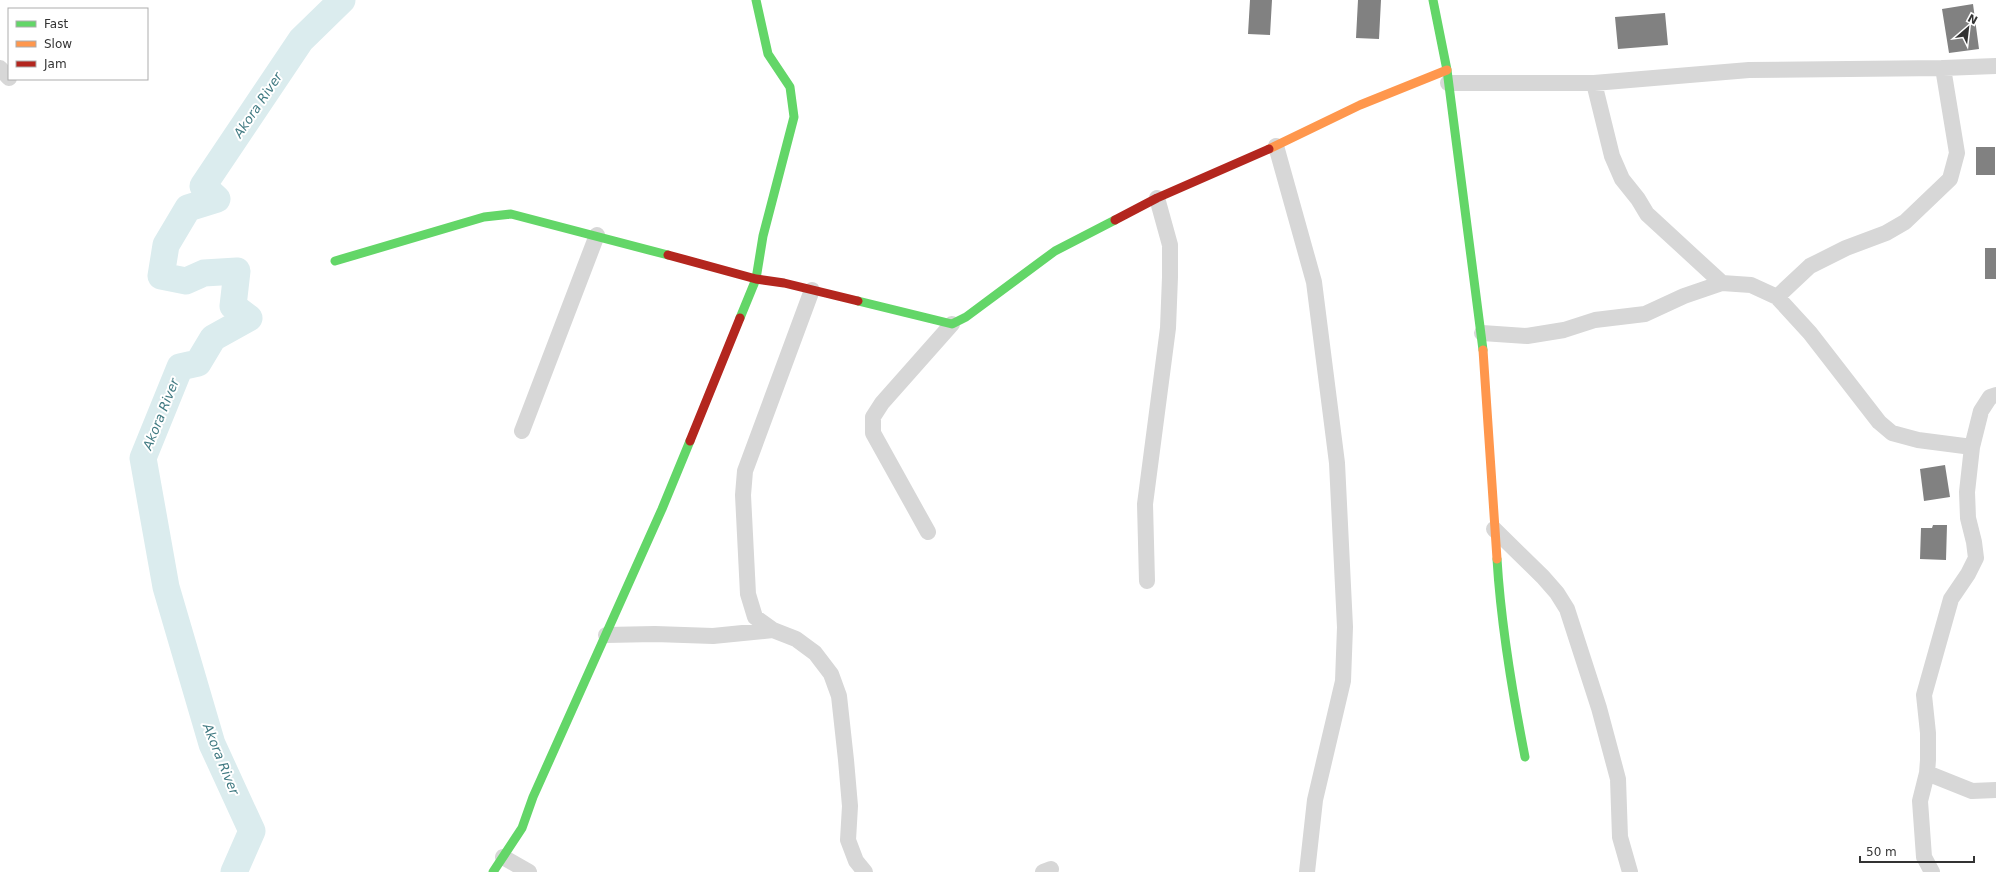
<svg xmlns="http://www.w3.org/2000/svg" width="1996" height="872" font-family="'DejaVu Sans',sans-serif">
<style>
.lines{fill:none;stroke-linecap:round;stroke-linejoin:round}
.river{stroke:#dbecee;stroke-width:27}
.building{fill:#818181}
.street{stroke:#d7d7d7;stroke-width:16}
.fast{stroke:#63d668;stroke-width:9}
.slow{stroke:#ff974d;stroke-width:9}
.jam{stroke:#b3261e;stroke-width:9}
.labels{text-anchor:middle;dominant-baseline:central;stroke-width:4;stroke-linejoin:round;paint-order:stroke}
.water-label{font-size:13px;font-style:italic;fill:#417a82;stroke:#fff}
</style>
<rect width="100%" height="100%" fill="#fff"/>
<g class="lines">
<path class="river" d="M234,872L252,831L212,744L166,587L143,458L180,367L198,363L213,338L249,318L233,306L237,271L204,273L186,281L161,276L166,245L188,208L217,199L203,186L301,40L342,0"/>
</g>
<path class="building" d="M1250,0H1272L1270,35L1248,34Z
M1358,0H1381L1379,39L1356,38Z
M1973,4L1979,49L1949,53L1942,9Z
M1665,13L1668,45L1618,49L1615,17Z
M1976,147H1995V175H1976Z
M1985,248H1996V279H1985Z
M1945,465L1950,497L1924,501L1920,469Z
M1933,525H1947L1946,560L1920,559L1921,528H1932Z"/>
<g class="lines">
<path class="street" d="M0,68L9,78
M1448,83H1594L1749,70L1943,68L1996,66
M1594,83L1612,156L1622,179L1638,199L1647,214L1722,283
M1276,146L1314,282L1337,463L1345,627L1343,681L1315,800L1307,872
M812,290L745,471L743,495L748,594L755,617L773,630L796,639L815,653L831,674L839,696L846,760L850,806L848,840L856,861L865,872
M1777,297L1810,266L1846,248L1886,233L1905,222L1950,179L1957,153L1943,68
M1482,333L1527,336L1564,330L1595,320L1645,314L1684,296L1722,283L1751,285L1777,297L1810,333L1879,422L1892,433L1918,440L1972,447
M522,431L597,235
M1494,529L1543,577L1557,593L1567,609L1599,708L1618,779L1620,837L1630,872
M928,532L873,433V417L882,403L952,324
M1147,581L1145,504L1168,328L1170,277V245L1157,198
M606,635L655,634L713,636L773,630
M1927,773L1972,791L1996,790
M503,857L529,872
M1043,872L1051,869
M1932,872L1924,857L1920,801L1927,773L1928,760V733L1924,695L1951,599L1968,574L1976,558L1974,542L1968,518L1967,492L1972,447L1981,411L1990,397L1996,395"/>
<path class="fast" d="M1433,0L1447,70L1483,350
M335,261L484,217L511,214L668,255
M858,301L952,324L966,317L1055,251L1115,220
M740,318L756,279L763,236L794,117L790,87L768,54L756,0
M1497,559C1501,626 1512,691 1525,757
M493,872L522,828L533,797L662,509L690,441"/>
<path class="slow" d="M1269,149L1360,105L1447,70
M1483,350L1497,559"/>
<path class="jam" d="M1115,220L1157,198L1269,149
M668,255L756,279L784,283L858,301
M690,441L740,318"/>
</g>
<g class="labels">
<g class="water-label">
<text transform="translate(258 105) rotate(-56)">Akora River</text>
<text transform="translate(161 414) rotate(-68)">Akora River</text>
<text transform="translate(221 759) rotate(68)">Akora River</text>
</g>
</g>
<rect x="8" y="8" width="140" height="72" fill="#ffffff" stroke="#adadad"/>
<rect x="16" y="21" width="20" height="6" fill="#63d668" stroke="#adadad"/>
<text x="44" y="28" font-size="12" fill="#333333">Fast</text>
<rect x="16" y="41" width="20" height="6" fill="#ff974d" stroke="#adadad"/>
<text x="44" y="48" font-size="12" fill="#333333">Slow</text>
<rect x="16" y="61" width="20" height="6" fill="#b3261e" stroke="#adadad"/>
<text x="44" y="68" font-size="12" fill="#333333">Jam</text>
<g transform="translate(1968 28) rotate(28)" stroke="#ffffff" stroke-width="3" paint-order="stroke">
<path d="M0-3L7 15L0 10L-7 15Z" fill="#333333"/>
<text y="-6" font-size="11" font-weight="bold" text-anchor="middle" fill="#333333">N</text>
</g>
<path d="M1860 856v6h114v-6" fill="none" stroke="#333333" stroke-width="2"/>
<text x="1866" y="856" font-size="12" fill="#333333" stroke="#ffffff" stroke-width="3" paint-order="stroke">50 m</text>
</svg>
